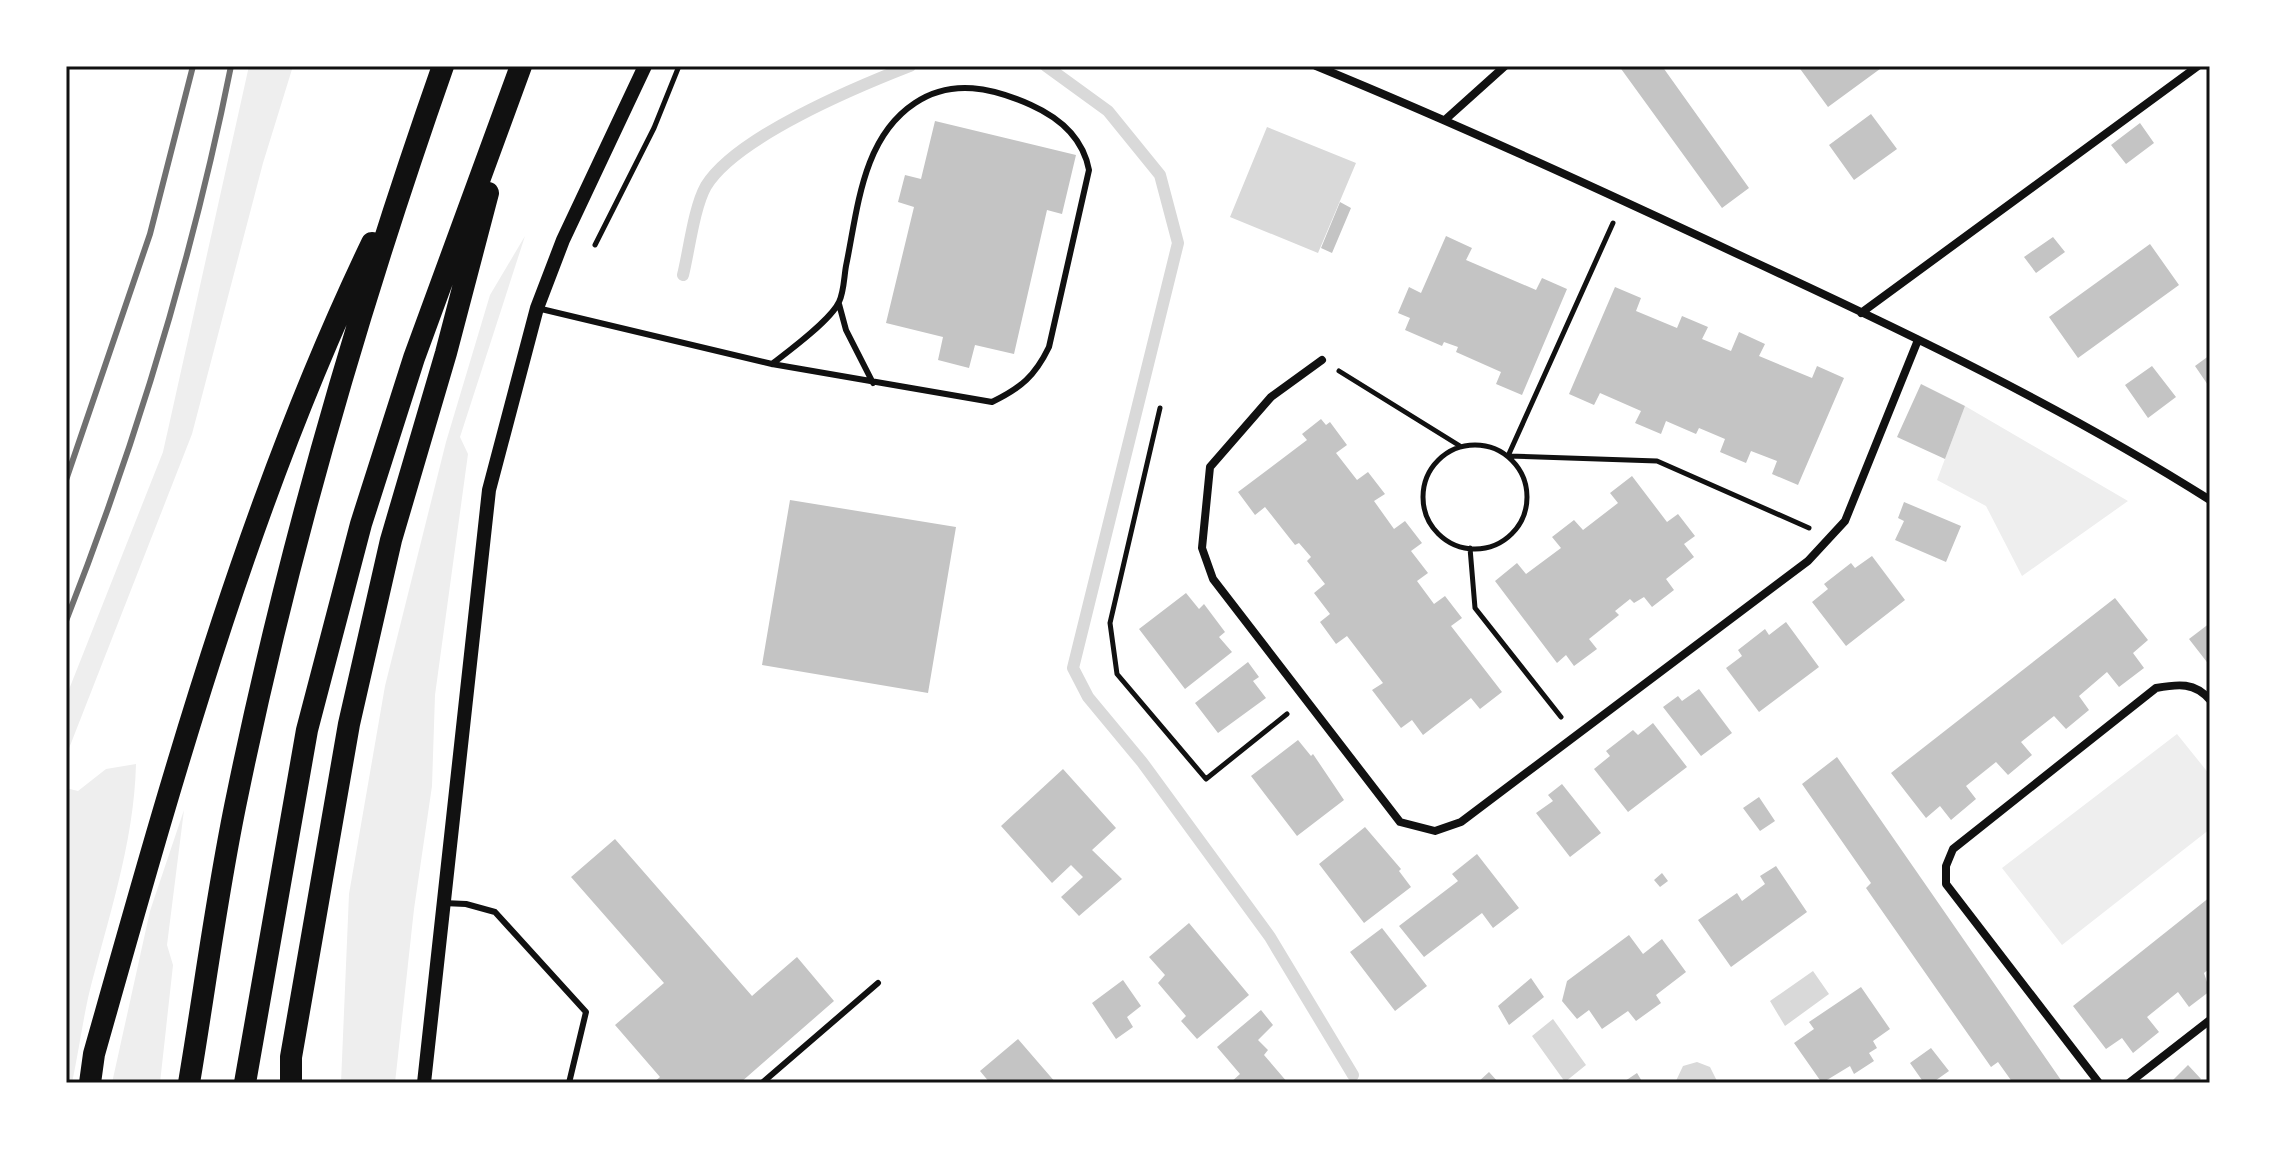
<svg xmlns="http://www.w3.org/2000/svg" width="2276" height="1149" font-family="'PT Sans Narrow',sans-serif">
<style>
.green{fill:#eee}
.water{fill:#d9d9d9}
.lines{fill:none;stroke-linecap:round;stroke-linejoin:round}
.stream{stroke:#d9d9d9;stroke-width:12}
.building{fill:#c4c4c4}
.path{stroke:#111;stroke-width:5}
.service{stroke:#111;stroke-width:6}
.minor{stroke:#111;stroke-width:8}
.tertiary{stroke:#111;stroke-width:14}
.trunk{stroke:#111;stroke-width:22}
.rail{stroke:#707070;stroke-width:6}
.neatline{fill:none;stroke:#111;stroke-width:3}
</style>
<rect width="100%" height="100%" fill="#fff"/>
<path class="green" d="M249,66H293L263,163L192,434L66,756V697L163,452Z
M525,236L460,437L468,454L435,695L432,786L414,909L395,1083H341L349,894L385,686L446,442L490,295Z
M1965,406L2128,501L2022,576L1986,506L1937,480Z
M2177,734L2210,775V829L2062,945L2002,868Z
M136,764C134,845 107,921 88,998C82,1026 78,1055 72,1083H66V788L78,791L106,769Z
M184,810L167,945L173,965L160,1083H112L150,911Z"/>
<path class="water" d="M1267,127L1356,163L1318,253L1230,217Z
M1813,971L1829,994L1785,1026L1770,1001Z
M1553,1019L1586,1065L1565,1082L1532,1036Z
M1697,1062L1710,1067L1718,1083H1675L1683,1066Z"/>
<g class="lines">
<path class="stream" d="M1046,66L1108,111L1160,175L1178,243L1073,668L1088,697L1142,762L1270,937L1353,1075
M683,275C689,251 694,207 706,186C736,137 856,87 910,66"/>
</g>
<path class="building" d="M1619,66H1662L1749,188L1722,208Z
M1798,66H1884L1828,107Z
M1871,114L1897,149L1854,180L1829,145Z
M935,121L1076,155L1062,214L1047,210L1014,354L975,345L969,368L938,360L943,337L886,323L914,207L898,202L905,175L921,179Z
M2140,123L2154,143L2126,164L2111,145Z
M1340,202L1351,208L1332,253L1321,248Z
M1446,236L1472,248L1466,260L1536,290L1542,278L1567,289L1522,395L1496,384L1501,372L1456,352L1458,347L1444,342L1442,346L1405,330L1410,318L1398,313L1409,287L1421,293Z
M2053,237L2065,252L2036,273L2024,257Z
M2150,244L2179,285L2078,358L2049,317Z
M1615,287L1641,298L1636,311L1677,328L1682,316L1708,327L1702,339L1731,351L1739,332L1765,344L1759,356L1812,378L1817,366L1844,378L1798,485L1772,474L1777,461L1751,451L1746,463L1720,452L1725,439L1699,428L1696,434L1666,421L1661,434L1635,423L1641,411L1600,393L1594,405L1569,394Z
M2210,355V388L2195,366Z
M2152,366L2176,397L2148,418L2125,385Z
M1921,384L1965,406L1945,459L1897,437Z
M1321,419L1326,425L1330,422L1347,445L1336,453L1357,480L1368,472L1385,494L1374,501L1394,529L1405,521L1422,543L1411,551L1428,573L1417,581L1434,604L1445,596L1462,618L1451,626L1502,692L1480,709L1471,698L1423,735L1412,720L1401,728L1372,690L1383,683L1347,636L1336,644L1320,622L1330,614L1314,593L1325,584L1307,561L1311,557L1299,543L1295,545L1265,507L1255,515L1238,492L1307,440L1302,434Z
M1632,476L1667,522L1678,514L1695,536L1684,544L1694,557L1666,579L1674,590L1652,607L1644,597L1634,603L1630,599L1615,611L1619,615L1589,639L1597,649L1574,666L1566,655L1557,663L1495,581L1517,563L1526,574L1561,548L1552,537L1574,520L1583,530L1618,503L1610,493Z
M790,500L956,527L928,693L762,665Z
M1904,502L1961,526L1946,562L1895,540L1904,521L1898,518Z
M1872,556L1905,600L1846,646L1812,602L1828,589L1824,584L1851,563L1855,568Z
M1186,593L1199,609L1204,604L1225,632L1219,637L1232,652L1185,689L1139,629Z
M2115,598L2148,640L2133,653L2144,668L2119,687L2107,672L2079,696L2089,710L2066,729L2054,716L2021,742L2032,755L2008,775L1996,762L1966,786L1976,799L1951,820L1940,806L1926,818L1891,773Z
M1786,622L1819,667L1759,712L1726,668L1742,656L1738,650L1765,629L1769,635Z
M2210,623V666L2189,639Z
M1248,662L1259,677L1253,681L1266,698L1218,733L1195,703Z
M1699,689L1732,733L1701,756L1663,707L1678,696L1682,701Z
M1653,723L1687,767L1628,812L1594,769L1610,756L1606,751L1633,730L1638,735Z
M1298,740L1311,756L1313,754L1344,800L1297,836L1251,776Z
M1837,757L1930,891L2063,1083H2013L1998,1062L1991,1067L1866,888L1871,883L1802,784Z
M1063,769L1116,828L1092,850L1122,879L1079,916L1061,897L1083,877L1071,865L1052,883L1001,826Z
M1562,784L1601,833L1570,857L1536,813L1553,801L1548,795Z
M1759,797L1775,821L1760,831L1743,808Z
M1365,827L1401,869L1399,871L1411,887L1364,923L1319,864Z
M615,839L752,996L797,957L834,1001L740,1083H653L660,1077L615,1025L664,983L571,877Z
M1477,854L1519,908L1493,928L1482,913L1424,957L1399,926L1458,881L1452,874Z
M1776,866L1807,912L1731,967L1698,920L1737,893L1742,901L1765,884L1760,876Z
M1662,873L1668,881L1660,887L1654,880Z
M2210,897V968L2204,973L2210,991L2189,1007L2178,992L2147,1017L2159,1032L2133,1053L2122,1038L2106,1049L2073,1006Z
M1189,923L1249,995L1197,1039L1181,1021L1186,1016L1158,983L1165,975L1149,957Z
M1382,928L1427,986L1395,1011L1350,952Z
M1629,935L1643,954L1662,939L1686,972L1656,995L1661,1003L1636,1021L1628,1011L1602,1029L1589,1010L1577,1019L1562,1001L1567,981Z
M1531,978L1544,997L1509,1025L1498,1006Z
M1123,980L1141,1006L1127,1017L1133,1027L1116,1039L1092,1003Z
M1861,987L1890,1029L1873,1041L1877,1048L1869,1053L1874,1061L1854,1074L1850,1066L1822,1083L1794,1043L1814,1029L1809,1022Z
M1261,1010L1273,1025L1258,1040L1268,1050L1264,1055L1288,1083H1230L1240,1074L1217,1047Z
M1018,1039L1056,1083H990L980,1071Z
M1931,1048L1949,1071L1932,1083H1924L1910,1063Z
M2188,1065L2201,1079L2196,1083H2170Z
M1489,1072L1499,1083H1477Z
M1637,1073L1643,1083H1622Z"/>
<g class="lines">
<path class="path" d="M1613,223L1508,456L1657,461L1809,528
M595,245L654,128L679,66
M1339,371L1460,446
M1160,408L1110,623L1117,674L1206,779L1287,714
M1423 497a52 52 0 1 1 104 0a52 52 0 1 1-104 0Z
M1470,548L1475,608L1561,717"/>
<path class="service" d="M839,304L846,330L873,383
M537,308L772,364L992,402C1021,388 1035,376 1049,347L1089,170C1083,138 1060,118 1031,105C993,88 952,78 915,103C862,138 858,208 846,266C844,277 844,292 839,302C831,320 789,351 772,364
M443,903L466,904L495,912L586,1012L569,1083
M762,1083L878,983"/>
<path class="minor" d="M1316,66C1462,126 1605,192 1748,259C1906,332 2063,407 2210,500
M1446,119L1505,66
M1861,313L2198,66
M1322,360L1271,397L1210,467L1202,548L1213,579L1400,822L1435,831L1461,822L1808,561L1845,521L1918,340
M2099,1083L1946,884V866L1953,849L2156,688C2178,684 2195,682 2210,700
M2129,1083L2210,1020"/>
<path class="tertiary" d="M424,1083L489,490L537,308L563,240L645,66"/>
<path class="trunk" d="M90,1083L94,1054C172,779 248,501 372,243
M189,1083C205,988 217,892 237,797C288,549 359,305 443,66
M245,1083L307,730L361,524L414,358L521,66
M291,1083V1057L349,724L391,540L446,353L488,193"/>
<path class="rail" d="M66,480L150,234L193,66
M66,621C137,440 193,256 231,66"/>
</g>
<rect width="2276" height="1149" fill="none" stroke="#ffffff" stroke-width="136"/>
<rect x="68" y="68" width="2140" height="1013" class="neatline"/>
</svg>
